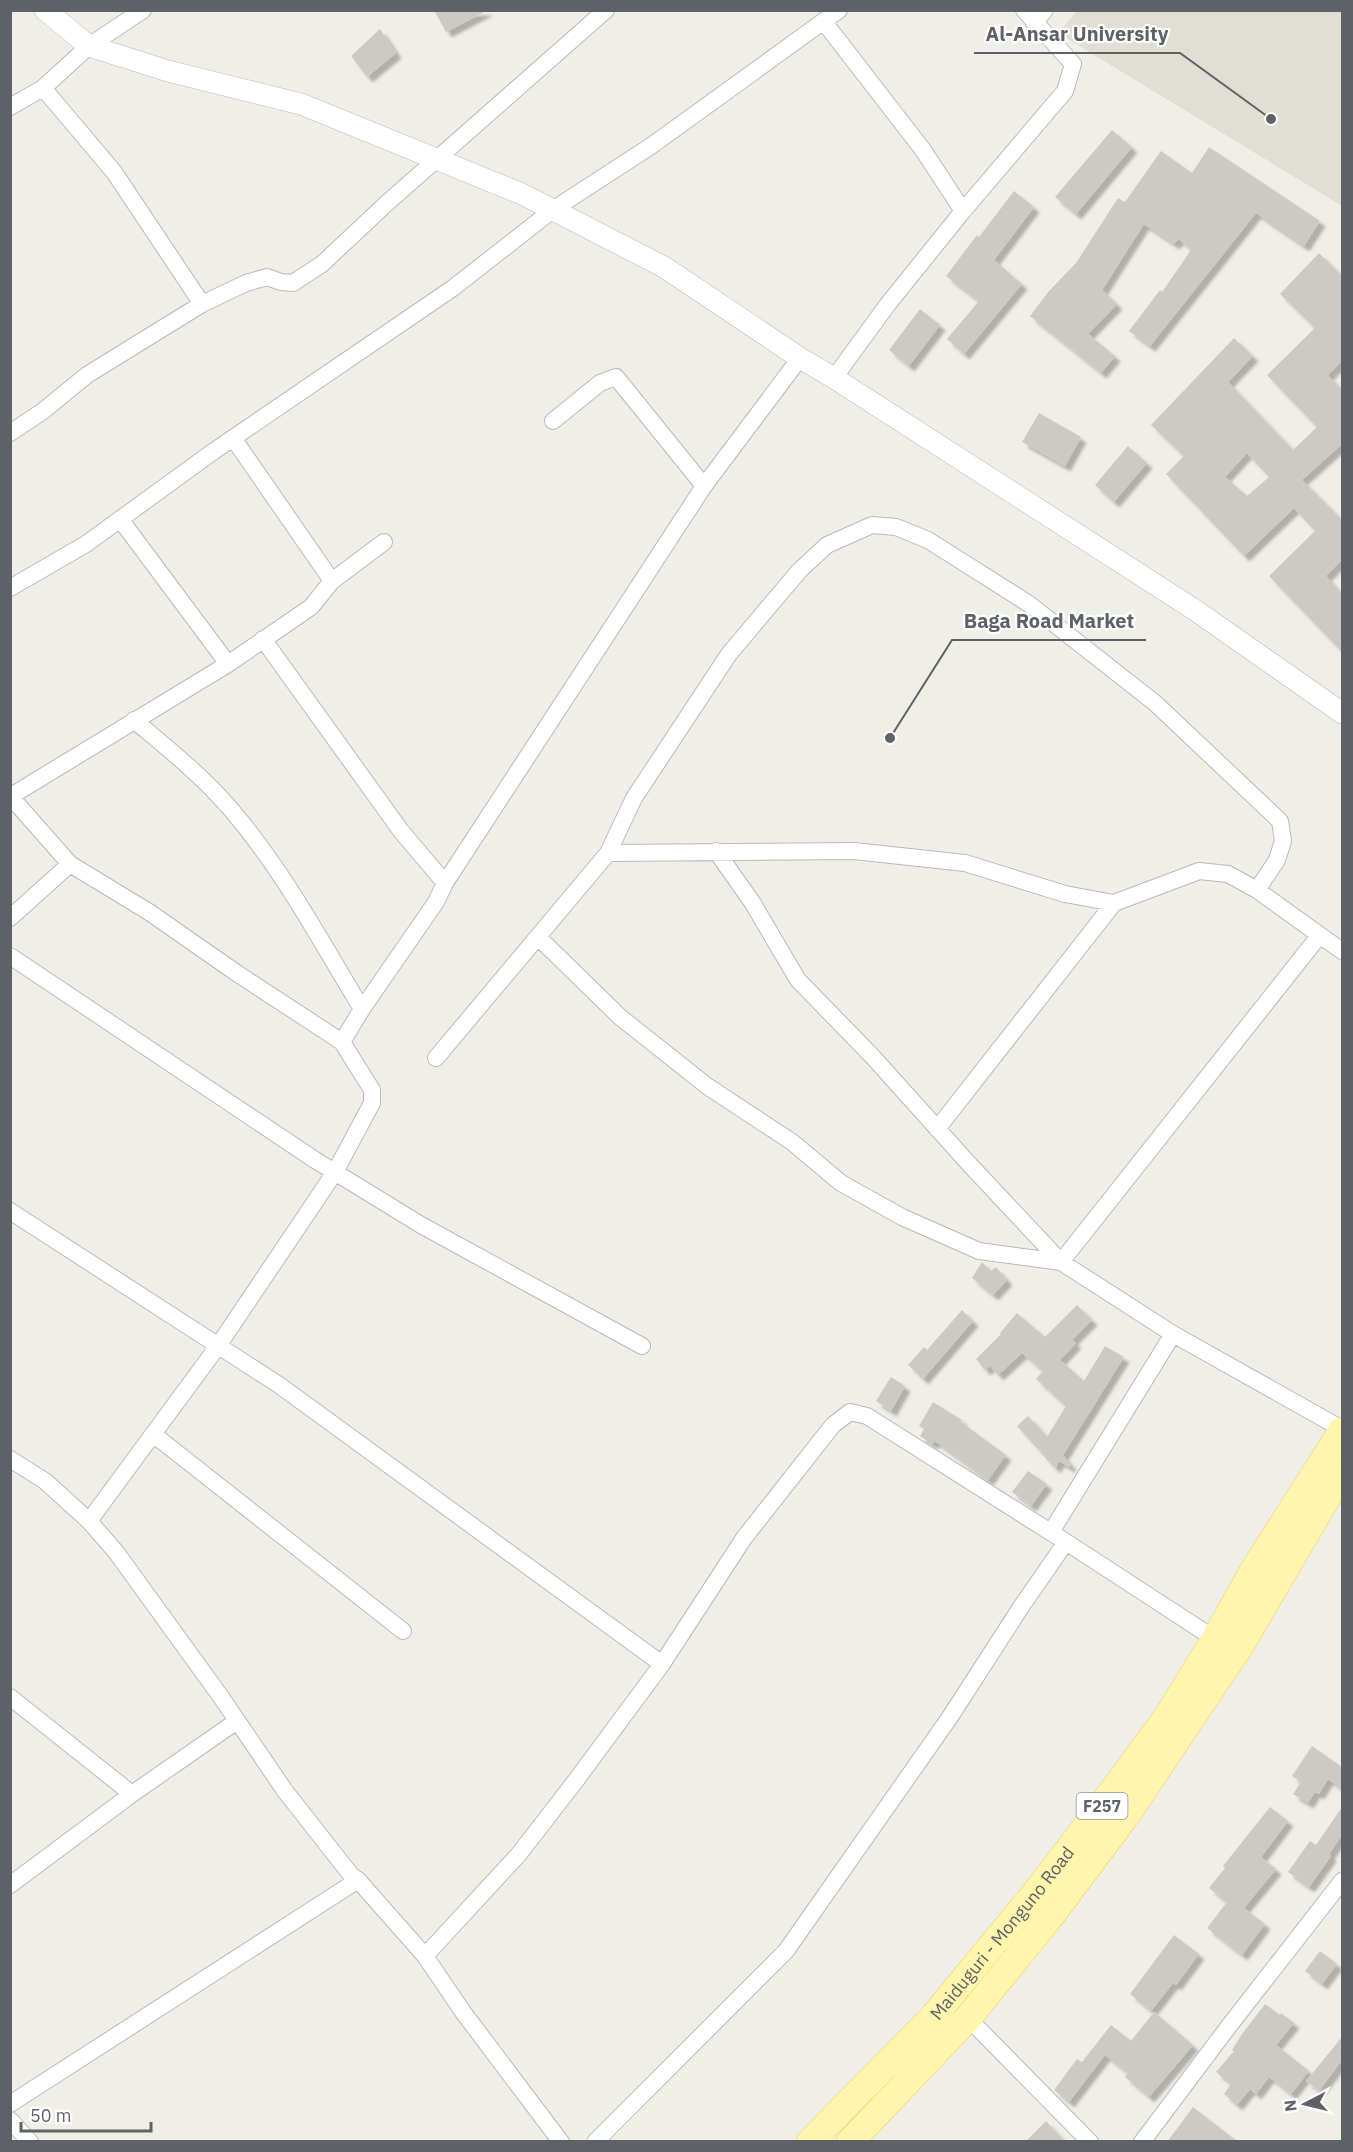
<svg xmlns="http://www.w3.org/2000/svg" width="1353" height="2152" font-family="'IBM Plex Sans',sans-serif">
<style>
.education{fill:#e0ded5}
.building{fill:#cccac4;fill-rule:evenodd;filter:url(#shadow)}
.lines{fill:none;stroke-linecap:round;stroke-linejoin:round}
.minor-casing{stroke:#b7b9bd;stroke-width:18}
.tertiary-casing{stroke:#b7b9bd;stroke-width:22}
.primary-casing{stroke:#f2cf5e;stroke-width:28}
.minor{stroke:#fff;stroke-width:16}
.tertiary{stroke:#fff;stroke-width:21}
.primary{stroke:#fff5ad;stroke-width:27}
.labels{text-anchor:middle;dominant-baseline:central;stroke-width:4.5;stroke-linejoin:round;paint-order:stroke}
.shield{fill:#fff;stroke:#8e9195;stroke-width:1.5}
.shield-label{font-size:16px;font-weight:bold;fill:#5e6267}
.street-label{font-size:18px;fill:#5e6267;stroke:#fff}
.leader{fill:none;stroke:#5e6267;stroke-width:2}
.callout-dot{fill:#5e6267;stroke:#fff;stroke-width:2}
.callout-label{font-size:20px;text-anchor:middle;font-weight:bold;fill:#5e6267;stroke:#fff;stroke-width:4.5;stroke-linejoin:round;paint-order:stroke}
</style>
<defs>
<filter id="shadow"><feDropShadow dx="5.5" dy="5.5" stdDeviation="1.5" flood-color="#0004"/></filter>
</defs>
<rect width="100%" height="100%" fill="#f0efe7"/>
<path class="education" d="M1078,10L1342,11V206L1058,33Z"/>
<path class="building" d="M434,10H488L446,32Z
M380,29L396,53L367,77L351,56Z
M1112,130L1132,147L1076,214L1055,197Z
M1209,147L1320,221L1304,246L1256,213L1150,346L1129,331L1160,290L1162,292L1191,250L1179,239L1174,244L1144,224L1102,290L1117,304L1088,334L1115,356L1101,373L1030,316L1049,291L1076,263L1118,198L1125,202L1161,151L1192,173Z
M1014,191L1034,207L994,260L1022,284L964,354L947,339L979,301L946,276L977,235L979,237Z
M1319,253L1342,276V361L1328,375L1342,390V444L1302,480L1342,520V560L1326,576L1342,594V652L1269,576L1315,531L1294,508L1244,556L1166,474L1184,456L1151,425L1234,338L1253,356L1228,382L1293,450L1317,427L1267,375L1315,328L1280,294ZM1247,453L1269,477L1247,496L1225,477Z
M920,309L940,325L909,366L889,350Z
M1039,413L1081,437L1065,466L1022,442Z
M1128,446L1147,463L1114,502L1095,485Z
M982,1262L991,1271L996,1267L1007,1280L993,1295L972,1278Z
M1077,1305L1092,1320L1072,1340L1076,1343L1060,1360L1084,1381L1105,1346L1124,1357L1063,1455L1071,1465L1069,1467L1059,1461L1055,1468L1041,1453L1042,1451L1036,1447L1017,1426L1028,1416L1047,1437L1066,1406L1036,1379L1043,1371L1022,1353L998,1375L990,1366L985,1370L976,1359L1001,1334L1000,1333L1017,1313L1045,1337Z
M962,1310L973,1321L923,1379L908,1365L924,1347L927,1350Z
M891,1377L905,1386L891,1411L876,1401Z
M933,1402L962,1420L961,1422L1006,1455L988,1480L935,1441L932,1444L920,1436L924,1429L919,1426Z
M1028,1471L1047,1484L1031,1506L1012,1492Z
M1312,1746L1342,1767V1789L1328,1779L1319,1794L1315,1792L1308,1803L1293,1794L1301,1782L1292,1776Z
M1270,1807L1288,1821L1261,1857L1276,1869L1244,1908L1265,1924L1242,1955L1207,1928L1227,1902L1209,1888L1225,1868L1223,1866Z
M1342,1807V1835L1329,1854L1331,1856L1309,1887L1288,1872L1310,1841L1316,1845Z
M1174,1935L1199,1954L1176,1985L1173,1983L1151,2011L1130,1994Z
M1320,1951L1337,1964L1322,1984L1305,1971Z
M1265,2004L1280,2015L1281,2013L1294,2023L1276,2045L1309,2071L1291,2094L1269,2077L1256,2094L1250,2089L1237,2105L1224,2094L1231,2084L1216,2072L1234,2051L1232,2050L1242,2034Z
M1154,2012L1193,2045L1149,2097L1125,2077L1128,2073L1105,2055L1069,2102L1054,2090L1077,2059L1082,2062L1111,2025L1131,2041Z
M1342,2037V2060L1319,2091L1306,2081Z
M1193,2107L1238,2142H1167Z
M1046,2121L1065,2142H1025Z"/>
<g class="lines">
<defs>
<path id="minor" d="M824,22L923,150L963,211
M1034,23L1045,10
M43,88L114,172L202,304
M10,107L43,88L89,46L143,10
M834,378L888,304L963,211L1065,91L1073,64L1024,10
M553,421L600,383L616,377L704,486
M10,433L43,411L87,375L202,304L246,283L267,277L281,282L293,283L322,264L387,203L606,10
M233,438L332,581
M120,519L228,664
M10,588L86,544L214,451L453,288L554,209L651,146L839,10
M263,639L401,831L445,883
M134,720C166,747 200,774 228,806C282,868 320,940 362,1009
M10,796L70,864L149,912L238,974L342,1042L372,1090V1103L335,1172L218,1346L89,1521
M11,796L228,664L311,607L332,581L384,542
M716,851L752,902L798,980L872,1056L970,1165L1061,1262L1173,1334L1342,1429
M608,853L854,851L965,863L1065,894L1114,903
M10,918L70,864
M538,937L620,1017L707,1086L792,1142L841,1183L902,1217L979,1251L1061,1262
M10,956L315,1160L421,1225L642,1346
M342,1042L362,1009L436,902L445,883L704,486L800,358
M436,1058L608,853L634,798L729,654L799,571L827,545L872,525L896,527L928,540L1029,604L1155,703L1280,821L1283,841L1277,860L1257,890
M937,1129L1114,903L1199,871L1228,874L1257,890L1342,951
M10,1211L279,1385L662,1664
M1061,1262L1319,936
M153,1434L403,1631
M10,1459L45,1481L89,1521L116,1552L221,1697L285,1791L351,1875L358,1880L425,1956L463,2012L561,2142
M1051,1532L1173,1334
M10,1697L132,1794
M10,1885L132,1794L237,1721
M425,1956L519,1854L577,1779L662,1664L744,1538L833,1425L850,1412L867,1416L1066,1542L1215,1639
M968,2018L1090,2142
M10,2104L358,1880
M10,2120L30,2142
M595,2142L786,1951L950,1717L1021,1607L1066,1542
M1142,2142L1229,2026L1342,1881"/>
<path id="tertiary" d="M45,10L89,46L168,71L301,104L522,194L664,267L800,358L834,378L1195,610L1342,713"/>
<g id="primary">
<path id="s1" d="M810,2142L933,2017L1040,1887L1095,1815L1167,1717L1215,1639L1253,1571L1342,1431"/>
<path d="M850,2142L968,2018L1050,1917L1125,1817L1240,1646L1342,1472"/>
</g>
</defs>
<use href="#minor" class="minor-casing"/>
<use href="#tertiary" class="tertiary-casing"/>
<use href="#primary" class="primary-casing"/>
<use href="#minor" class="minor"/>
<use href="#tertiary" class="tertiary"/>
<use href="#primary" class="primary"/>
</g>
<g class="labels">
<rect class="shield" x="1076.5" y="1793" width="51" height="26" rx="4.5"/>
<g class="shield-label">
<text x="1102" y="1806">F257</text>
</g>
<g class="street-label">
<text stroke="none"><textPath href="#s1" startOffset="284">Maiduguri - Monguno Road</textPath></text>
</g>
</g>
<path class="leader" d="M1271 119L1180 53H974M890 738L952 640H1146"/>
<g class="callout-dot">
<circle cx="1271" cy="119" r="6"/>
<circle cx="890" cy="738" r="6"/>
</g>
<g class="callout-label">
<text x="1077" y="41">Al-Ansar University</text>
<text x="1049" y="628">Baga Road Market</text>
</g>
<rect width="1353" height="2152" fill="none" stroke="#5e6267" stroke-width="24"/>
<g transform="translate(1305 2104) rotate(263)" stroke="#ffffff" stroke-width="4.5" paint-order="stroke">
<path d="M0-4.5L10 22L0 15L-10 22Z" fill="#5e6267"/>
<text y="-9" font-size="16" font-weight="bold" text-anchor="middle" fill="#5e6267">N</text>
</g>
<path d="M21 2122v9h130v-9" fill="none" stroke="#5e6267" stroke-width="3"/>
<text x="30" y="2122" font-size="18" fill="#5e6267" stroke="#ffffff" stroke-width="4.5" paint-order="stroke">50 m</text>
</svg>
